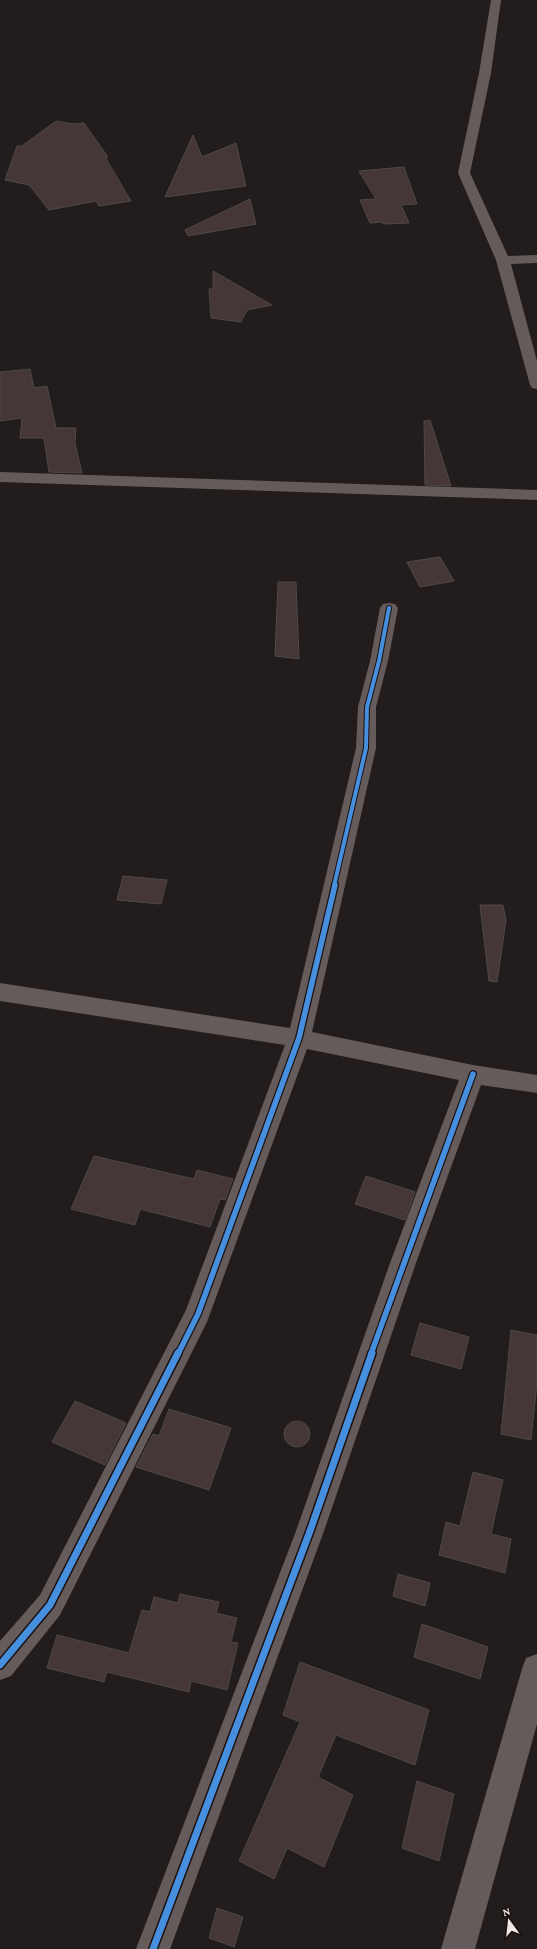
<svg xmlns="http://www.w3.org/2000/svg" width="537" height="1949" font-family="'Crimson Pro',serif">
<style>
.building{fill:#453637;stroke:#4e4949}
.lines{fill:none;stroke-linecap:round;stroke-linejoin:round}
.minor{fill:#665b5b;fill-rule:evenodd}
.cycleway-far2-casing{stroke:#1b1111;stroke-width:6}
.cycleway-far1-casing{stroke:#1b1111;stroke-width:8}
.cycleway-casing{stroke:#1b1111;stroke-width:10}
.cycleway-far2{stroke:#468fdf;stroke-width:4}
.cycleway-far1{stroke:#468fdf;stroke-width:5.5}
.cycleway{stroke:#468fdf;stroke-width:7}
</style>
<rect width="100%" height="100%" fill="#221c1c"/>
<path class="building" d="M56,121L72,124L84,123L108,157H105L131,201L99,206L96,201L49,210L29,185L5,180L17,146H22Z
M193,135L202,157L236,143L246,186L165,197Z
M404,167L417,204L401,205L409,223L383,224V222L370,223L360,200L376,199L359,171Z
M250,199L256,224L188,236L185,230Z
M213,271L272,305L247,310L241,322L211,318L209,289H213Z
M30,369L34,388L47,386L56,428H76L75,443L82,473L49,472L44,438H20L22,418L0,421V372Z
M430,420L451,486L425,485L424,421Z
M440,557L454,581L420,587L407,562Z
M278,582H296L299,659L275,656Z
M123,876L167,880L161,904L117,900Z
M480,905H503L506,920L497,982L489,981Z
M94,1156L194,1179L197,1170L233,1179L225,1200L220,1199L210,1227L140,1209L135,1225L71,1209Z
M366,1176L415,1192L405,1220L355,1204Z
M420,1323L469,1337L461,1369L411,1355Z
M511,1330L537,1335V1382L531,1440L501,1434Z
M75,1401L126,1423L105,1465L52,1442Z
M169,1409L231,1428L209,1490L136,1467L153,1434L159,1436Z
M284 1434a13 13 0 1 1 26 0a13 13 0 1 1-26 0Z
M473,1472L503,1480L491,1534L511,1539L505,1573L439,1555L446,1522L460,1526Z
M398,1574L430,1583L425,1606L393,1596Z
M180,1594L219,1602L216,1613L237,1618L231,1642L238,1643L227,1690L191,1681L189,1692L107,1672L104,1682L47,1668L57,1635L129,1653L142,1610L150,1612L154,1597L178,1603Z
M422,1624L488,1647L480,1679L414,1657Z
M300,1662L429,1710L415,1765L336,1735L318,1777L353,1795L324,1867L287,1848L274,1879L239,1861L300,1722L283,1715Z
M417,1781L454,1794L439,1861L402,1848Z
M217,1908L243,1917L234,1947L209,1938Z"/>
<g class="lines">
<path class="minor" d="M491,0H501L491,73L470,173L508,256L537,255V263L511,264L537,361V389L532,388L530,385L496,260L458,173L479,73Z
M0,472L537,490V500L0,482Z
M389,603L395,604L398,608L388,661L376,707V748L312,1032L473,1065L537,1075V1093L481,1085L416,1263L324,1531L170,1949H136L296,1531L390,1263L459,1080L307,1049L207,1322L60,1615L11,1676L0,1680V1641L40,1595L186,1310L285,1045L0,1001V983L290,1028L356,748L358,707L370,661L380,608L383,604Z
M537,1654V1724L475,1949H441L522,1669L526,1658Z"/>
<defs>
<path id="cycleway-far2" d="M334,886L366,748L367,707L379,661L389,608"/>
<path id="cycleway-far1" d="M178,1354L198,1314L299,1038L335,885
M371,1354L473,1074"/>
<path id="cycleway" d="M0,1665L50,1605L178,1353
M153,1949L310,1531L372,1353"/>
</defs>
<use href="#cycleway-far2" class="cycleway-far2-casing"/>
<use href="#cycleway-far1" class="cycleway-far1-casing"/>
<use href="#cycleway" class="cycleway-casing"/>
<use href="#cycleway-far2" class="cycleway-far2"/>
<use href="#cycleway-far1" class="cycleway-far1"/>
<use href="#cycleway" class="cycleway"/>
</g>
<g transform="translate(509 1921) rotate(345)" stroke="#1b1111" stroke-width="3" paint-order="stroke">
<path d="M0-3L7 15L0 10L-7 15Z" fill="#efe8e7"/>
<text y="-6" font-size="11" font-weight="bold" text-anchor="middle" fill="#efe8e7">N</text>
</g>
</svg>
